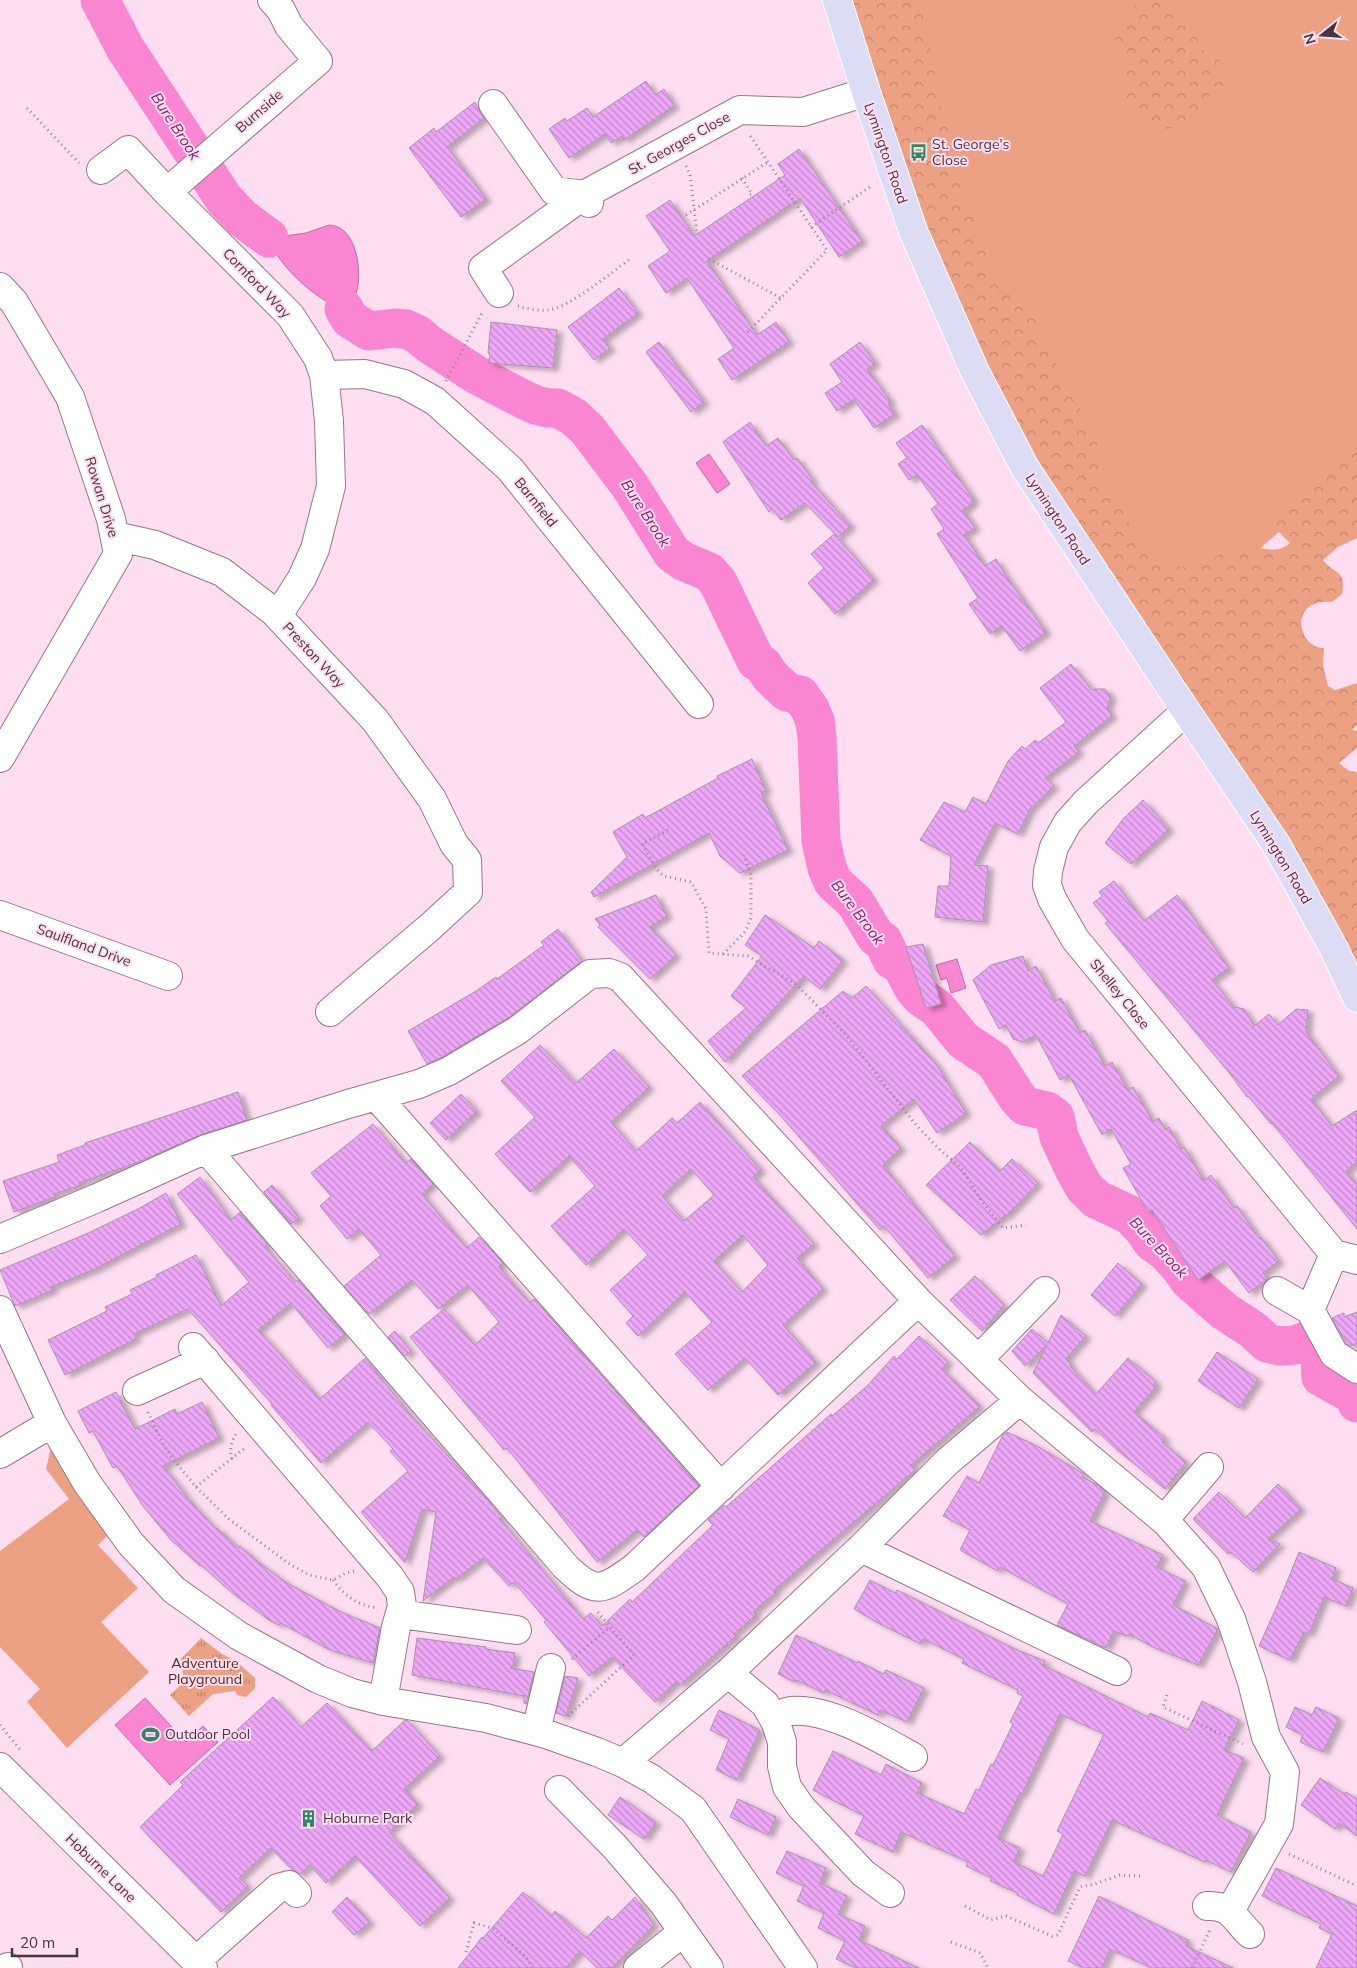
<svg xmlns="http://www.w3.org/2000/svg" width="1357" height="1968" font-family="Mulish,sans-serif">
<style>
.grass{fill:#eda183}
.forest{fill:url(#forest-crowns)}
.park{fill:url(#park-tufts)}
.water{fill:#fa86d1;stroke:#c46ea5}
.lines{fill:none;stroke-linecap:round;stroke-linejoin:round}
.river{stroke:#fa86d1;stroke-width:39}
.building{fill:url(#building-back-hatch);stroke:#aa91ae;fill-rule:evenodd;filter:url(#shadow)}
.minor-casing{stroke:#98768b;stroke-width:30}
.major-casing{stroke:#fff;stroke-width:30}
.path{stroke:#98828f;stroke-width:3;stroke-dasharray:1 4;stroke-linecap:butt}
.minor{stroke:#fff;stroke-width:28}
.major{stroke:#dcddf5;stroke-width:28}
.labels{text-anchor:middle;dominant-baseline:central;stroke-width:4;stroke-linejoin:round;paint-order:stroke}
.street-label{font-size:14px;fill:#45363f;stroke:#fddef0}
.poi-label{font-size:14px;fill:#45363f;stroke:#fddef0;text-anchor:start}
.park-label{font-size:14px;fill:#572713;stroke:#fddef0}
.water-label{font-size:15px;font-style:italic;fill:#852067;stroke:#fddef0}
</style>
<defs>
<pattern id="forest-crowns" width="20" height="18" patternUnits="userSpaceOnUse" patternTransform="scale(1.25)"><rect width="20" height="18" fill="#eda183"/><path d="M2 6a3 3 0 1 1 6 0M12 15a3 3 0 1 1 6 0" fill="none" stroke="#c2846d"/></pattern>
<pattern id="park-tufts" width="24" height="20" patternUnits="userSpaceOnUse" patternTransform="scale(1.25)"><rect width="24" height="20" fill="#eda183"/><path d="M3 7l-1-3M5 7V3M7 7l1-3M15 17l-1-3M17 17v-4M19 17l1-3" fill="none" stroke="#c2846d"/></pattern>
<pattern id="building-back-hatch" width="6" height="6" patternUnits="userSpaceOnUse" patternTransform="scale(1.25)"><rect width="6" height="6" fill="#eda7f7"/><path d="M-1 5l2 2M0 0l6 6M5-1l2 2" fill="none" stroke="#c289c9"/></pattern>
<filter id="shadow"><feDropShadow dx="5.5" dy="3" stdDeviation="2.5" flood-color="#0004"/></filter>
</defs>
<rect width="100%" height="100%" fill="#fddef0"/>
<path class="grass" d="M867,0H1357V464L1186,613L1050,462Z
M51,1447L110,1533L98,1545L138,1588L101,1622L149,1672L67,1748L27,1702L40,1689L0,1647V1551L69,1499L46,1469Z"/>
<path class="forest" d="M844,0H920L930,44L940,105L948,126L953,149L964,173L961,196L963,203L966,209L974,216L977,226V236L983,243L988,256L990,276L994,281L1015,287L1021,293L1026,304L1025,309C1036,314 1040,322 1040,334C1058,353 1057,347 1056,374L1071,386L1079,398L1081,416C1102,435 1098,452 1099,478C1135,508 1129,567 1189,567C1204,567 1226,548 1239,546C1257,544 1275,557 1290,543L1273,526L1275,518L1284,503L1304,496L1348,455L1357,441V538L1338,547L1323,560C1334,575 1347,569 1342,594L1332,602C1287,598 1298,649 1324,648L1323,665L1328,686L1335,690L1357,683V725L1352,730L1357,731V748L1339,763L1349,771L1357,772V971L1028,464L917,225Z
M1141,0C1148,0 1155,0 1162,3C1167,6 1169,10 1176,12C1173,21 1180,26 1189,25L1192,17L1198,24L1197,33L1202,49C1220,62 1228,59 1225,85L1210,95L1197,118L1185,125L1165,129L1159,127L1146,113L1125,100V62L1117,46L1114,33L1135,3Z"/>
<path class="park" d="M201,1638L222,1654L237,1662L255,1678V1688L246,1697L237,1695L235,1691L213,1694L189,1716L170,1695L184,1682L181,1659Z"/>
<path class="water" d="M329,225C356,226 362,268 357,290C355,298 350,304 344,309C320,302 291,276 277,255C274,250 271,243 269,238L306,233Z
M709,454L730,484L717,493L696,463Z
M957,959L966,988L951,993L947,978L941,980L936,965Z
M145,1698L186,1742L203,1726L218,1742L170,1785L115,1725Z"/>
<g class="lines">
<path class="river" d="M100,0L125,48L224,199L242,218L269,238
M344,309L350,319L369,331L395,328L406,329L417,334L429,344L475,374L525,400L536,405L548,408H558L574,417L587,429L630,486L672,553L683,561L709,572L718,582L756,661L763,665L770,676L787,692L800,695L810,709L815,721L817,738L821,841L827,868L833,882L855,902L876,937L883,941L892,960L901,965L914,989L921,997L937,1008L963,1040L994,1061L1017,1097L1025,1106L1047,1111L1055,1117L1059,1137L1074,1169L1084,1187L1096,1199L1130,1215L1144,1230L1152,1242L1166,1252L1179,1266L1188,1279L1199,1289L1224,1311L1253,1330L1267,1343L1280,1346L1295,1345L1311,1339C1324,1347 1319,1363 1321,1377L1352,1394L1357,1403"/>
</g>
<path class="building" d="M646,81L655,95L664,89L674,106L624,140L622,136L611,143L605,134L569,158L549,129L565,118L567,121L587,108L593,117Z
M475,102L484,118L447,147L486,199L461,217L409,148L434,128L436,132Z
M799,149L862,241L839,257L800,198L707,261L757,335L776,322L789,342L732,380L718,359L734,348L687,278L666,293L648,266L670,251L646,216L670,200L694,236L785,175L778,164Z
M619,288L638,313L603,339L610,348L594,360L568,327Z
M491,322L557,330L553,368L489,363L490,354L488,353Z
M659,342L704,402L691,412L646,352Z
M860,342L875,363L867,369L891,402L888,404L895,414L874,428L854,399L837,411L825,393L842,382L830,364Z
M750,422L766,446L778,438L794,460L797,458L813,480L811,482L851,526L838,537L805,503L781,520L773,509L769,512L723,442Z
M922,425L974,500L971,502L972,504L963,510L975,528L964,535L985,566L996,559L1006,576L1046,632L1020,651L1002,626L990,634L969,604L978,598L937,534L944,529L931,509L938,504L917,475L909,480L898,464L907,458L896,443Z
M834,534L874,579L835,614L808,583L824,568L811,554Z
M1071,664L1092,690L1094,689H1105L1111,697L1107,708L1112,716L1074,746L1079,752L1045,778L1054,786L1030,809L1018,834L995,823L974,865L988,866L983,922L935,917L938,886H949L951,856L920,840L944,802L965,812L973,797L986,804L1008,761L1022,746L1025,749L1035,740L1038,743L1066,722L1040,688Z
M752,759L766,791L761,793L788,850L740,873L720,856L709,833L594,897L591,892L627,857L613,832L643,814L645,818L718,778L717,776Z
M1143,800L1169,829L1131,864L1105,843L1123,819Z
M1114,881L1144,921L1177,895L1229,968L1212,980L1234,1007L1244,1009L1254,1026L1269,1014L1278,1025L1296,1009L1308,1010L1306,1032L1339,1076L1311,1099L1332,1126L1357,1110V1162L1346,1171L1357,1185V1229L1272,1123L1271,1124L1248,1096L1247,1097L1231,1075L1105,923L1108,921L1093,903L1102,896L1099,892Z
M656,895L667,916L650,927L676,955L650,979L598,927L600,925L595,919Z
M765,915L814,948L819,941L843,960L820,989L804,976L725,1062L708,1041L746,1008L731,996L762,956L745,945Z
M558,929L582,961L508,1018L442,1057L427,1064L408,1031L476,991L496,977L497,979L544,945L541,942Z
M923,944L941,1004L926,1008L906,947Z
M1023,956L1028,971L1036,966L1055,1001L1061,998L1080,1033L1085,1030L1105,1066L1112,1062L1128,1090L1133,1087L1153,1122L1159,1118L1165,1130L1169,1127L1181,1149L1184,1147L1204,1181L1211,1175L1234,1208L1237,1206L1259,1238L1261,1237L1279,1261L1263,1273L1267,1279L1249,1293L1225,1261L1198,1280L1152,1210L1148,1212L1123,1168L1131,1164L1111,1129L1102,1135L1069,1075L1060,1080L1036,1035L1023,1042L1013,1039L1006,1025L999,1029L973,980L991,965Z
M866,986L937,1065L966,1113L937,1133L914,1099L881,1126L901,1148L883,1165L955,1256L928,1278L884,1226L880,1230L780,1115L742,1076L843,991L852,998Z
M540,1045L576,1083L614,1049L649,1087L611,1122L636,1151L672,1118L677,1123L700,1102L761,1170L753,1177L814,1244L797,1258L823,1289L783,1325L816,1362L778,1395L745,1358L708,1390L675,1354L712,1322L685,1292L638,1336L626,1323L633,1316L610,1290L648,1255L624,1229L586,1265L551,1226L595,1186L569,1156L530,1192L495,1154L535,1117L501,1081ZM691,1169L714,1195L684,1221L662,1196ZM743,1235L768,1265L742,1292L714,1261Z
M238,1092L247,1120L200,1135L136,1163L79,1183V1186L54,1194L55,1197L14,1212L3,1181L59,1162L57,1155L85,1145V1143Z
M461,1094L477,1111L446,1140L430,1123Z
M373,1124L406,1163L411,1159L433,1184L422,1194L467,1248L479,1237L503,1263L499,1267L530,1303L534,1299L699,1486L644,1537L637,1530L597,1562L507,1448L504,1450L410,1337L444,1309L475,1345L499,1322L468,1285L438,1309L412,1280L369,1314L344,1286L381,1255L359,1229L347,1239L320,1206L331,1196L311,1173Z
M970,1142L1000,1171L1012,1159L1038,1183L1006,1216L1005,1215L981,1235L926,1185Z
M200,1177L231,1220L240,1212L267,1244L265,1247L295,1282L298,1280L345,1334L328,1348L291,1303L258,1330L281,1355L320,1399L365,1358L408,1412L485,1497L502,1518L500,1519L583,1619L591,1613L602,1626L630,1599L632,1602L713,1525L708,1520L724,1505L726,1507L831,1414L832,1416L868,1385L894,1356L897,1359L919,1336L948,1362L942,1369L980,1406L911,1465L915,1470L774,1590L776,1592L753,1612L756,1615L734,1634L736,1636L680,1685L677,1681L655,1702L612,1657L589,1676L544,1622L546,1620L514,1582L509,1586L483,1558L456,1579L454,1577L423,1601L436,1512L422,1509L405,1563L361,1512L408,1471L390,1451L393,1449L368,1422L321,1463L271,1405L272,1404L188,1309L134,1334L136,1339L65,1375L48,1340L107,1311L105,1307L132,1294L130,1290L157,1277L156,1275L196,1255L221,1306L249,1282L177,1194Z
M272,1185L299,1218L291,1224L264,1192Z
M166,1193L181,1224L93,1270L51,1287L53,1290L15,1306L0,1270L88,1233L138,1209Z
M1118,1263L1142,1284L1115,1316L1091,1295Z
M975,1276L1004,1305L982,1331L950,1300Z
M1357,1312V1343L1350,1346L1346,1343L1332,1318L1344,1313V1317Z
M1061,1315L1086,1336L1066,1359L1071,1364L1070,1366L1096,1394L1128,1358L1155,1381V1388L1134,1412L1165,1438L1162,1442L1186,1462L1165,1489L1116,1449L1095,1429L1092,1432L1033,1373L1047,1345L1025,1366L1012,1351L1032,1329L1048,1343Z
M395,1331L411,1351L405,1356L388,1337Z
M1217,1352L1258,1379L1239,1408L1198,1381Z
M116,1392L135,1429L175,1409L177,1414L202,1402L219,1438L163,1466L190,1501L216,1529L217,1528L239,1548L240,1546L258,1562L287,1583L339,1611L380,1628L373,1663L330,1650L281,1623L279,1625L269,1620L231,1592L201,1565L200,1566L171,1540L143,1506L117,1466L113,1468L93,1431L89,1433L78,1411Z
M1007,1432L1037,1446L1084,1474L1082,1477L1098,1485L1105,1492L1090,1521L1163,1555L1157,1567L1185,1581L1173,1605L1218,1629L1198,1665L1153,1647L1129,1634L1127,1636L1114,1631L1106,1648L1057,1625L1068,1604L1000,1567L998,1571L960,1550L970,1530L943,1516L967,1476L979,1483L1003,1435Z
M1278,1484L1301,1509L1268,1539L1280,1544L1253,1572L1231,1552L1228,1554L1193,1519L1219,1492L1245,1518Z
M1299,1552L1336,1568L1332,1579L1353,1588L1346,1606L1324,1597L1309,1634L1304,1632L1290,1660L1259,1646L1277,1606Z
M870,1580L895,1593L897,1590L1015,1649L1045,1661L1043,1665L1148,1717L1150,1713L1188,1730L1202,1701L1239,1720L1224,1750L1244,1758L1217,1815L1251,1832L1231,1872L1206,1860L1205,1862L1112,1820L1085,1876L1074,1871L1054,1914L1017,1895L1018,1893L990,1881L992,1878L966,1866L968,1862L901,1832L893,1852L855,1834L864,1816L813,1790L833,1751L881,1775L886,1764L922,1783L917,1793L964,1814L976,1789L979,1790L991,1764L993,1765L1013,1724L1010,1722L1023,1696L1017,1693L1018,1690L962,1663L964,1659L923,1639L921,1644L880,1624L854,1609ZM1060,1714L1104,1734L1057,1831L1063,1834L1043,1876L1014,1862L1020,1848L998,1838L1020,1793L1022,1794Z
M796,1635L858,1663V1661L883,1674L886,1670L924,1688L907,1722L880,1710L878,1715L825,1690L824,1693L796,1680L795,1682L778,1674Z
M417,1638L486,1647V1649L515,1653L513,1666L510,1668L534,1672L526,1704L524,1703V1696L412,1675Z
M565,1676L578,1678L566,1716L556,1713Z
M273,1697L301,1727L327,1703L372,1751L405,1720L408,1721L440,1756L404,1789L418,1804L389,1832L450,1898L420,1926L355,1856L326,1883L310,1865L300,1874L292,1870L271,1848L239,1878L248,1886L221,1912L140,1827L183,1785L180,1782Z
M1295,1707L1312,1715L1316,1707L1339,1718L1323,1752L1300,1742L1303,1735L1286,1727Z
M719,1710L760,1730L737,1780L716,1770L729,1739L710,1730Z
M1320,1778L1344,1794L1346,1792L1357,1799V1836L1339,1823L1335,1829L1301,1805Z
M620,1797L656,1822L644,1839L608,1815Z
M738,1799L776,1817L768,1835L730,1817Z
M787,1851L826,1868L820,1883L847,1896L838,1914L865,1926L859,1940L919,1968H856L836,1959L845,1941L818,1928L824,1913L797,1901L804,1886L776,1873Z
M1276,1868L1357,1906V1968H1316L1332,1934L1319,1928L1321,1924L1262,1896Z
M523,1892L552,1916L555,1911L586,1938L608,1916L612,1920L635,1897L654,1925L612,1968H597L580,1951L566,1968H458L482,1937L483,1938Z
M1099,1896L1188,1940L1186,1946L1233,1968H1152L1110,1949L1102,1968H1084L1068,1961Z
M347,1897L370,1922L354,1935L332,1912Z"/>
<g class="lines">
<defs>
<path id="minor" d="M493,104L554,191L584,195L589,203
M101,170L128,150L167,192L290,315L318,358L324,375L329,421L331,486L315,549L302,578L284,606L274,612
M167,192L318,61L289,26L281,10L272,0
M0,287L14,302L70,397L111,519L118,554L0,758
M499,293L483,268L584,195L740,110L803,112L866,92
M324,375L365,374L404,384L435,401L510,469L699,704
M115,536L155,545L222,572L274,612L375,720L432,799L454,844L467,860L468,892L430,927L330,1012
M1186,711L1086,802L1068,822L1054,847L1048,871L1047,885L1052,899L1075,939L1334,1254L1357,1260
M0,915L168,976
M376,1096L721,1487
M206,1149L566,1567C596,1596 603,1590 634,1568L918,1301
M0,1239L97,1198L206,1149L348,1104L419,1084L449,1071L518,1030L590,974L609,973L620,977L918,1301L1020,1400L1166,1522L1206,1567L1231,1619L1252,1682L1266,1737L1285,1772L1279,1824L1230,1911
M1334,1254L1310,1310L1334,1354L1357,1369
M1277,1291L1310,1310
M0,1310L52,1423L87,1483L131,1544L174,1590L239,1636L318,1679L352,1693L383,1701L486,1718L546,1734L597,1752L623,1763L652,1779L693,1809L803,1968
M193,1347L390,1577L400,1592L402,1606L396,1627L383,1701
M979,1359L1045,1291
M137,1391L205,1360
M0,1454L52,1423
M1164,1520L1209,1467
M861,1548L1117,1671
M400,1614L517,1630
M728,1673L765,1704L776,1723L782,1742V1766L787,1787L801,1807L863,1873L890,1893
M772,1716C778,1715 785,1712 791,1711C828,1707 881,1739 913,1757
M536,1731L551,1668
M623,1763L728,1673L861,1548L947,1462L1020,1400
M0,1767L203,1968
M559,1790L615,1847L663,1903L709,1968
M1207,1906C1232,1905 1234,1919 1250,1934
M196,1961L278,1888L289,1885L297,1893
M6,1968L8,1967
M638,1968L683,1932"/>
<path id="major" d="M837,0L866,92L913,231L975,372L1025,468L1186,711L1277,846L1334,949L1357,998"/>
</defs>
<use href="#minor" class="minor-casing"/>
<use href="#major" class="major-casing"/>
<path class="path" d="M27,108L79,163
M686,166L690,174L697,234
M742,178L752,194L749,195
M686,215L768,162
M811,227L873,185
M709,259L781,298
M518,306C526,309 539,311 548,310C569,308 612,272 630,259
M748,332L827,250L749,134
M446,381L483,311
M668,830L642,844L659,872L664,876L691,882L706,909L709,953L748,956L797,985L845,1034L916,1125L937,1147L961,1168L981,1200L1003,1228L1026,1225
M723,954L745,932L751,918V875L744,855
M148,1412L158,1434L169,1454L196,1487L229,1519L288,1563L309,1575L333,1580L346,1573L354,1571
M232,1459C229,1449 231,1443 236,1434
M196,1487L246,1447
M333,1580C344,1596 358,1605 377,1608
M572,1659L610,1627
M1167,1695L1163,1707L1243,1744
M568,1716L634,1655L596,1610
M0,1725L22,1752
M1289,1854L1357,1886
M965,1906L991,1920L1006,1916L1052,1936L1058,1935L1080,1887L1095,1884L1120,1875L1141,1876
M951,1942L980,1953L988,1968
M466,1952L474,1923L492,1928L525,1956L529,1961L531,1968
M1192,1968L1210,1930"/>
<use href="#minor" class="minor"/>
<use href="#major" class="major"/>
</g>
<defs>
<symbol id="bus-bare" viewBox="-9 -9 18 18"><path d="M-5-6H5V4H4V6H2V4H-2V6H-4V4H-5ZM-3.5-4V0h7V-4ZM-3.5 1.2v1.5H-2V1.2ZM2 1.2v1.5H3.5V1.2Z" fill="#298a63" stroke="#fddef0" stroke-width="2.5" paint-order="stroke"/></symbol>
<symbol id="stadium-bare" viewBox="-9 -9 18 18"><path d="M0-5a6.5 5 0 1 0 0 10a6.5 5 0 1 0 0-10ZM-3.5-1.8h7v3.6h-7Z" fill="#298a63" stroke="#fddef0" stroke-width="2.5" paint-order="stroke"/></symbol>
<symbol id="building-bare" viewBox="-9 -9 18 18"><path d="M-4-6H4V6H1V3H-1V6H-4ZM-2.5-4.3h1.7v1.8h-1.7ZM.8-4.3h1.7v1.8H.8ZM-2.5-1h1.7V.8h-1.7ZM.8-1h1.7V.8H.8Z" fill="#298a63" stroke="#fddef0" stroke-width="2.5" paint-order="stroke"/></symbol>
</defs>
<g fill-rule="evenodd">
<use href="#bus-bare" x="906" y="140" width="25" height="25"/>
<use href="#stadium-bare" x="138" y="1722" width="25" height="25"/>
<use href="#building-bare" x="296" y="1806" width="25" height="25"/>
</g>
<g class="labels">
<g class="street-label">
<text transform="translate(259 111) rotate(-41)">Burnside</text>
<text transform="translate(679 143) rotate(-29)">St. Georges Close</text>
<text transform="translate(886 153) rotate(71)">Lymington Road</text>
<text transform="translate(257 283) rotate(46)">Cornford Way</text>
<text transform="translate(102 497) rotate(73)">Rowan Drive</text>
<text transform="translate(536 502) rotate(51)">Barnfield</text>
<text transform="translate(1058 519) rotate(57)">Lymington Road</text>
<text transform="translate(314 655) rotate(47)">Preston Way</text>
<text transform="translate(1281 857) rotate(59)">Lymington Road</text>
<text transform="translate(84 945) rotate(20)">Saulfland Drive</text>
<text transform="translate(1120 994) rotate(51)">Shelley Close</text>
<text transform="translate(101 1868) rotate(44)">Hoburne Lane</text>
</g>
<g class="poi-label">
<text x="932" y="144">St. George's<tspan x="932" dy="16">Close</tspan></text>
<text x="165" y="1734">Outdoor Pool</text>
<text x="323" y="1818">Hoburne Park</text>
</g>
<g class="park-label">
<text x="205" y="1663">Adventure<tspan x="205" dy="16">Playground</tspan></text>
</g>
<g class="water-label">
<text transform="translate(176 126) rotate(57)">Bure Brook</text>
<text transform="translate(646 513) rotate(57)">Bure Brook</text>
<text transform="translate(858 912) rotate(53)">Bure Brook</text>
<text transform="translate(1159 1247) rotate(47)">Bure Brook</text>
</g>
</g>
<g transform="translate(1322 35) rotate(253)" stroke="#fddef0" stroke-width="4" paint-order="stroke">
<path d="M0-4L9 19L0 12L-9 19Z" fill="#45363f"/>
<text y="-8" font-size="14" font-weight="bold" text-anchor="middle" fill="#45363f">N</text>
</g>
<path d="M12 1948v8h65v-8" fill="none" stroke="#45363f" stroke-width="2.5"/>
<text x="20" y="1948" font-size="15" fill="#45363f" stroke="#fddef0" stroke-width="4" paint-order="stroke">20 m</text>
</svg>
